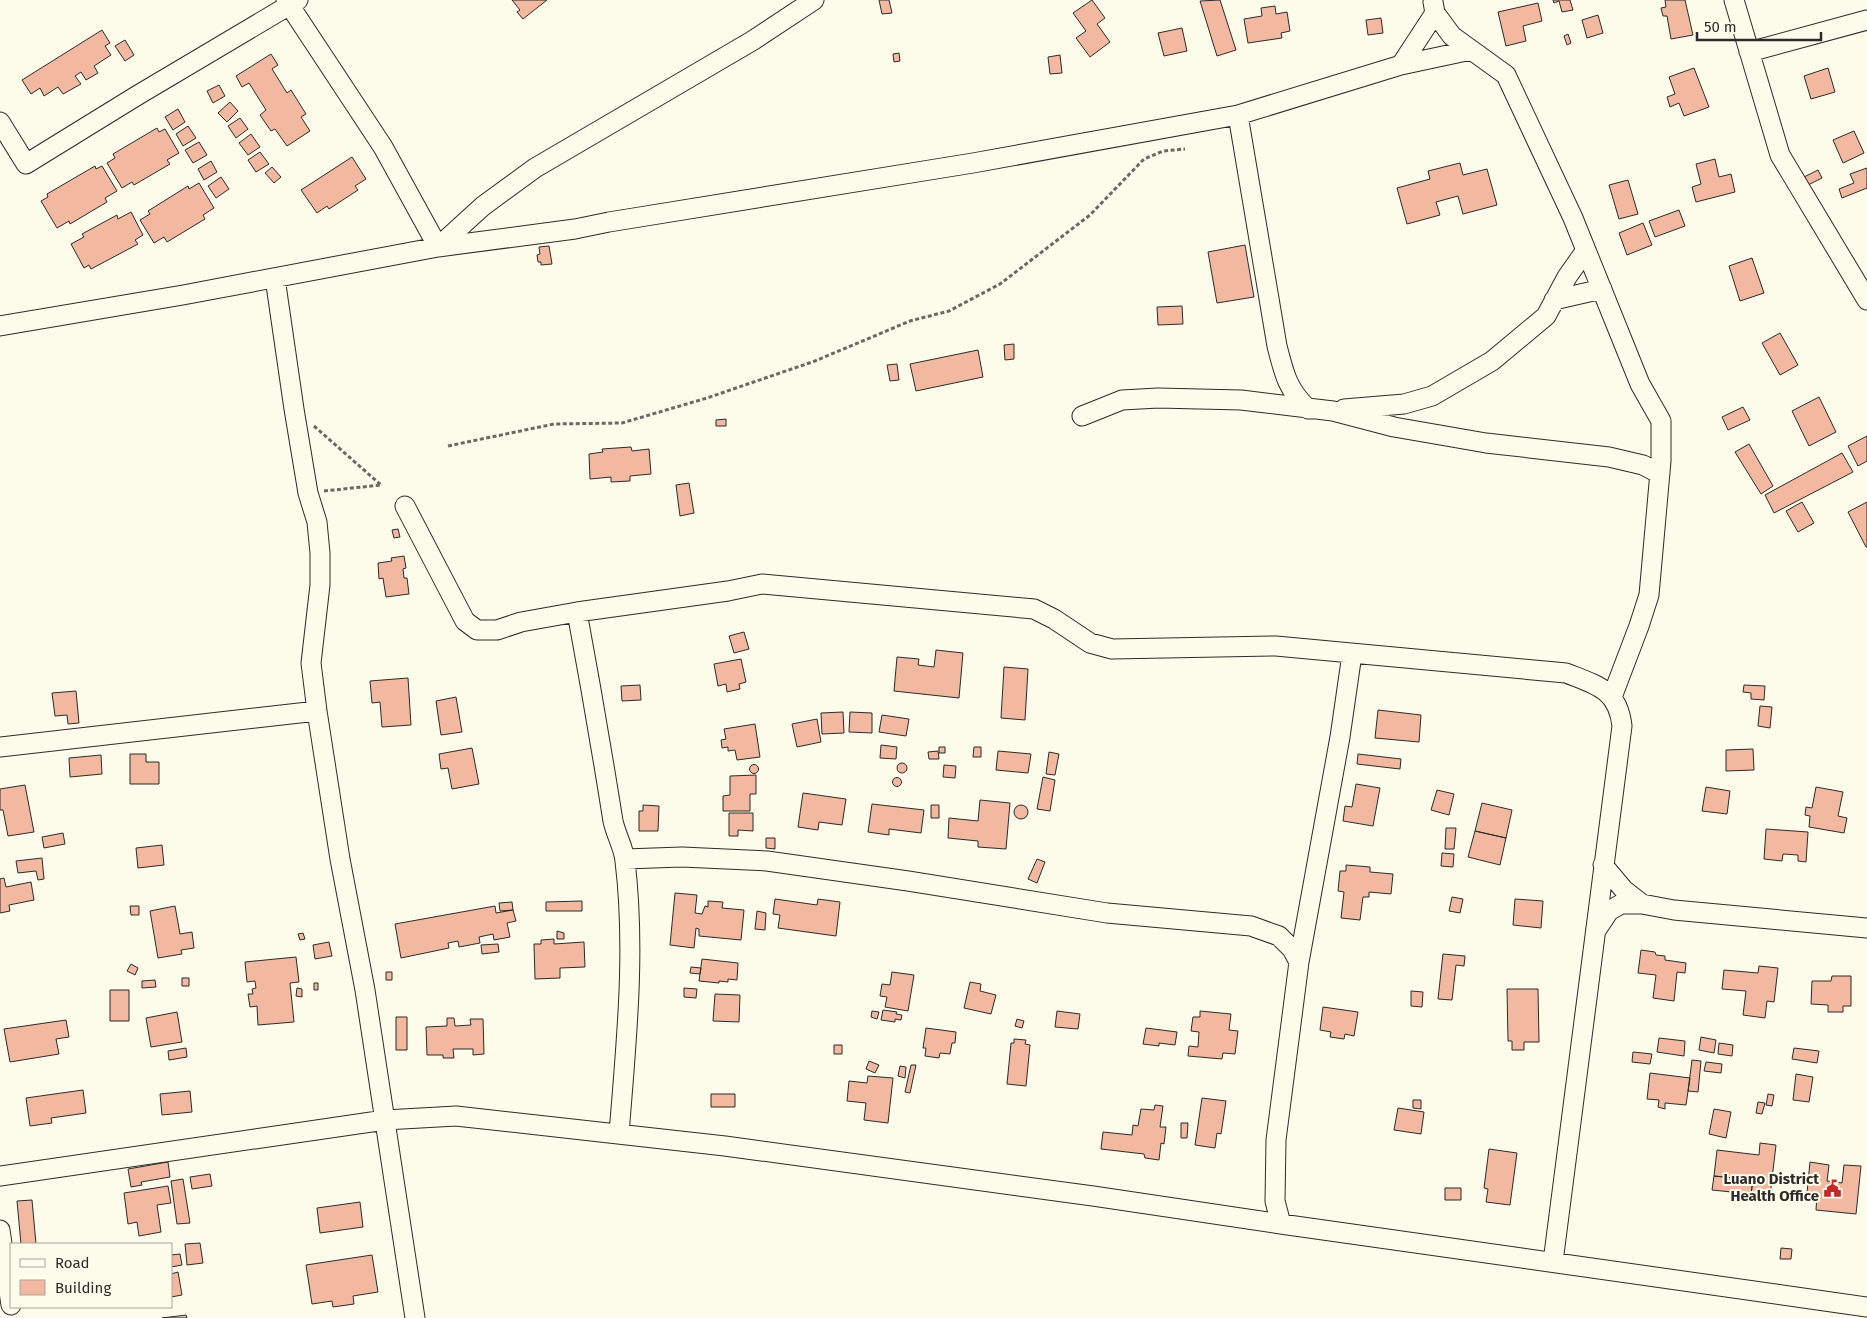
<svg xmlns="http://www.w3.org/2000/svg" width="1867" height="1318" font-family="'Fira Sans',sans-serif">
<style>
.building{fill:#f2b8a0;stroke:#2b2b2b}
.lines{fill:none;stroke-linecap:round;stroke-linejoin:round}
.minor-casing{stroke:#2b2b2b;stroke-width:21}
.path{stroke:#6a6964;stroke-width:3;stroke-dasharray:4 2.5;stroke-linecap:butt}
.minor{stroke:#fdfbea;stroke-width:19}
.labels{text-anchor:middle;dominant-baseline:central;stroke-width:4;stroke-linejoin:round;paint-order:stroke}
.poi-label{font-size:15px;font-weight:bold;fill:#2b2b2b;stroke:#fdfbea;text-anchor:end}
</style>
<rect width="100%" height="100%" fill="#fdfbea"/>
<path class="building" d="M512,0H547L523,19L517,12L520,10Z
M879,0H889L892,13L882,14Z
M1092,0L1105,18L1097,24L1110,42L1090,57L1076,38L1086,31L1073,13Z
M1220,0L1236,50L1217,56L1200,1Z
M1553,0H1570L1573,10L1562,12L1559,1L1554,3Z
M1665,0H1685L1693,35L1671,39L1667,16H1663L1661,8L1666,7Z
M1538,3L1542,21L1523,26L1526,41L1506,46L1498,12Z
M1275,6L1276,14L1287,12L1290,31L1281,33L1282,38L1248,43L1244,19L1262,16L1261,8Z
M1598,15L1603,33L1587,38L1582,20Z
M1381,18L1383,33L1368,35L1366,20Z
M1182,28L1187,51L1164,56L1158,33Z
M102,30L110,43L105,46L111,55L94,66L98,73L86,80L81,72L75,76L81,84L63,94L58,87L44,96L40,88L31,94L22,80Z
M1568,34L1571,43L1567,45L1564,36Z
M125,40L134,55L125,61L115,46Z
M899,53L900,61L894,62L893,54Z
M271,54L278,65L272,69L287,93L291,90L306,114L301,117L310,131L287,146L275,129L271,131L260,115L266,110L249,83L242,87L236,76Z
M1060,55L1062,73L1050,74L1048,57Z
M1694,68L1709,107L1684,116L1679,103L1670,107L1667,97L1675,94L1669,77Z
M1828,68L1835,92L1811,99L1804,76Z
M219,85L225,96L213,103L207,91Z
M230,102L238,111L227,122L218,113Z
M178,109L185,122L173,130L165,117Z
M240,118L248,129L236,138L228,126Z
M188,126L196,138L183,146L176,134Z
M157,128L159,132L165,129L179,153L167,160L170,164L134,185L132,182L122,188L107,163L115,158L113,154Z
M1854,131L1864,153L1843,163L1833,140Z
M251,134L260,147L248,155L239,143Z
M199,142L207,155L193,163L185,150Z
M260,152L269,164L256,172L248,160Z
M352,157L366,179L355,186L358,190L329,209L327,206L317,213L301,190Z
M1715,159L1719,177L1731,174L1735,192L1696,202L1692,187L1701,184L1696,164Z
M211,161L217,172L204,180L198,169Z
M1460,163L1463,175L1487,169L1497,205L1463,214L1458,196L1436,202L1440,215L1407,224L1397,188L1430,179L1428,171Z
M95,166L96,169L102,166L117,191L105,198L107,202L70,224L69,221L57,228L41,201L48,197L47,194Z
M272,167L281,177L274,183L265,173Z
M1867,168V188L1842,198L1839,189L1854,183L1850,174Z
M1818,170L1822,178L1804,187L1800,179Z
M221,177L229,189L216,198L208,186Z
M1628,180L1638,214L1619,219L1609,185Z
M199,183L214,208L203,215L205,219L167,242L164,237L154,243L140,220L150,214L148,211L188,186L189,189Z
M1679,210L1685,226L1655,237L1649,221Z
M131,212L143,235L135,240L138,244L91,269L89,265L84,268L71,244L84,237L82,234L117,215L118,219Z
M1643,223L1652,245L1627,255L1619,233Z
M1245,245L1254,297L1217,303L1208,252Z
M549,246L552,264L541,265V262H538L537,255L540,254L539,247Z
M1752,258L1764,293L1740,301L1729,266Z
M1182,306L1183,324L1158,325L1157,307Z
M1780,333L1798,365L1780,375L1762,343Z
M1014,344V359L1005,360L1004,345Z
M978,350L983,377L916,391L910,364Z
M897,364L899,380L890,381L887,365Z
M1819,397L1836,432L1809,446L1792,411Z
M1743,407L1750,420L1728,430L1722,417Z
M726,419V426H716V420Z
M1867,436V461L1858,466L1848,446Z
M1749,444L1773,486L1761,494L1735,452Z
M631,447L632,451L649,449L651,474L630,476V481L611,482V477L590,479L589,454L603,452L602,449Z
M1842,453L1853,472L1774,513L1765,495Z
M689,483L694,513L680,516L676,485Z
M1802,502L1814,523L1798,532L1786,511Z
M1867,502V547H1866L1848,512Z
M398,529L400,537L394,538L392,530Z
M404,556L406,568L403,569L404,578H407L409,594L386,597L383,578L379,579L378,563L392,561L391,558Z
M744,632L749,649L734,653L729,636Z
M936,650L963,653L959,698L894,691L897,657L919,659L918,665L934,667Z
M741,659L746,682L739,684L740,689L727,692L726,684L718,686L714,664Z
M1004,667L1028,669L1025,720L1001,718Z
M408,678L411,725L382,727L380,702L372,703L370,681Z
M640,685L641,700L622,701L621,686Z
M1744,685L1765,686L1764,700L1751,699V693L1743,692Z
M76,691L79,723L68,724L67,715L55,716L52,693Z
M456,697L462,732L441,735L436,701Z
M1760,706L1772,707L1770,728L1758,726Z
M1378,710L1421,715L1419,742L1375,738Z
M843,712L844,733L822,734L821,713Z
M850,712L872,713V733L849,732Z
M882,715L909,719L906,736L879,732Z
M817,719L821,742L797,747L792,724Z
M755,724L760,757L737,760L735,750L728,751V747L722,748L721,740L726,739L724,729Z
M881,745L897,747L896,759L880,758Z
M939,747H945V753H939Z
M974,747H981V757H973Z
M472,748L479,784L452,789L448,768L441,769L439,754Z
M1753,749L1754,770L1726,771V750Z
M938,751L939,759H929L928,752Z
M998,751L1031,754L1028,773L996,770Z
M1049,752L1059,754L1055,775L1046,774Z
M130,754H146V762H159V784H130Z
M1358,754L1401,759L1400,769L1357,764Z
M101,755L102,774L70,777L69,758Z
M897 768a5 5 0 1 1 10 0a5 5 0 1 1-10 0Z
M749.5 769a4.5 4.5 0 1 1 9 0a4.5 4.5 0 1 1-9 0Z
M944,765L956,766L955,778L943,777Z
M756,775V794H750V811H723V796L730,795V776Z
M1043,777L1055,780L1050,811L1037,809Z
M892.5 782a4.5 4.5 0 1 1 9 0a4.5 4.5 0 1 1-9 0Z
M1356,784L1380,788L1373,826L1343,821L1345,806L1352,807Z
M25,785L34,832L8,836L3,810H0V789Z
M1706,787L1730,791L1727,814L1702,811Z
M1816,787L1843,792L1838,816L1847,818L1844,833L1809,827L1810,816L1805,815L1806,807L1812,808Z
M1437,790L1454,794L1449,815L1431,810Z
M803,793L846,799L842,825L819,822L818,830L798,827Z
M980,800L1010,803L1006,849L978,847V841L948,838L949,818L978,821Z
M1482,803L1512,810L1506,838L1475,831Z
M872,804L924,810L921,833L889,829V835L868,832Z
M1014 812a7 7 0 1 1 14 0a7 7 0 1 1-14 0Z
M643,805L659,806L658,831H639V811H643Z
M931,805H939V818H931Z
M729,813H753V831L738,830V836H729Z
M1446,828H1456L1454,849H1445Z
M1766,829L1808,832L1806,862L1798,861V855L1783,854L1782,861L1764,859Z
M1475,831L1506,838L1500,865L1468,857Z
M63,833L65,844L44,848L42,837Z
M766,838H775V849L766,848Z
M162,845L164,865L138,868L136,848Z
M1442,853L1454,854L1453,867L1441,866Z
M42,858L44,879L38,880L36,871L18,873L16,861Z
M1037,859L1045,862L1037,883L1028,879Z
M1346,865L1370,867V872L1393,874L1391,894L1369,892V897H1363L1360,920L1341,918L1344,892L1338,891L1340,871H1346Z
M4,878L6,887L31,882L34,900L9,905L10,911L0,913V879Z
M675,893L697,895L695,913L702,914L705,906L708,907V901L723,902L722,908L744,910L741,940L699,936V929L696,928L694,948L670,945Z
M1452,897L1463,899L1460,913L1449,911Z
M775,899L817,905L818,899L840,902L836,936L778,928L780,915L773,914Z
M1515,899L1543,901L1541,928L1513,925Z
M582,901V911H546V902Z
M512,902L513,910L500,911L499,903Z
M130,906H139V915H131Z
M175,906L180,934L192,932L194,948L181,950L182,954L158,958L150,911Z
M495,906L496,913L513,910L516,921L507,923L510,937L494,940L493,934L479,937L480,943L459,947L458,941L448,943L449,948L401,958L395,924Z
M757,911L766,913L765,930L755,929Z
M557,931L564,933V939H557Z
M303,933L305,939L300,940L298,934Z
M554,939V944L584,942L585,967L560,968V978L535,979L534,944H541V940Z
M329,942L332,956L315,959L313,945Z
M498,944L499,952L482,954L481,945Z
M1641,950L1655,952L1656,955L1665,956V960L1686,963L1685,973L1677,972L1674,1001L1653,998L1656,975L1638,973Z
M1443,954L1465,956L1464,966L1456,965L1452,1000L1438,999Z
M296,957L299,982L290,983L294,1022L258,1025L257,1006L250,1007L248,994H253L252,989L256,988L255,981L247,982L245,962Z
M702,959L738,963L737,980L728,979V982L719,981V983L699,981Z
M131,964L138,968L135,975L127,971Z
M1759,966L1778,968L1774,1002L1767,1001L1765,1018L1743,1015L1746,991L1722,989L1724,970L1758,973Z
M691,967L701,968L700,974L690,973Z
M386,972H392V980H386Z
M892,972L914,975L908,1011L885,1007L887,997L880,996L882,984L890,985Z
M1832,976H1851V1006H1843V1012H1828V1005L1811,1004L1812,981H1831Z
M182,978H189V986H182Z
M155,980L156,987L142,988V981Z
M970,982L981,984L980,991L996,995L991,1014L964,1008Z
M314,983H318V990H314Z
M297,988L302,989V997L296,996Z
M684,988L697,989L696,998L684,997Z
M1507,989H1538L1539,1042H1524V1050H1512V1041H1508Z
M110,990H129V1021H110Z
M1411,991L1423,992L1422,1007L1411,1006Z
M715,994L740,995L739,1022L713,1021Z
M1323,1007L1358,1012L1354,1036L1345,1034L1344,1039L1330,1037L1331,1032L1320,1030Z
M883,1010L897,1012L896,1014L902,1015L901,1020L895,1019V1022L881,1020Z
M872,1011L879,1012L877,1019L871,1017Z
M1057,1011L1080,1014L1078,1029L1055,1027Z
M1200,1011L1231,1014L1229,1030L1238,1031L1235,1054L1223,1053L1222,1059L1188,1056L1189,1046L1198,1047L1199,1032L1191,1031L1193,1017H1200Z
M177,1012L182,1042L151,1047L146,1018Z
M396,1017H407V1050H396Z
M447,1018H454L455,1026L471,1025L470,1019H483L484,1054L473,1055V1049H453L454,1058H443V1055H427L426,1027L447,1026Z
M1017,1019L1024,1021L1022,1028L1015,1026Z
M66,1020L69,1037L56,1039L59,1054L10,1062L4,1029Z
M926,1028L956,1032L955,1043H952L950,1054L940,1053L939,1058L925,1056L926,1048H923Z
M1146,1028L1177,1032L1175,1045L1159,1043V1046L1143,1044Z
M1701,1037L1716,1040L1714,1053L1699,1050Z
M1659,1038L1685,1041L1684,1056L1657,1052Z
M1014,1039L1026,1040L1025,1044L1030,1045L1026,1086L1007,1084L1011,1043H1014Z
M1719,1043L1733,1045L1732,1056L1718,1054Z
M834,1045H842V1054H834Z
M186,1048L187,1057L169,1060L168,1051Z
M1794,1048L1819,1051L1817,1063L1792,1059Z
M1633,1052L1652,1054L1650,1064L1632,1062Z
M1692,1060L1701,1061L1698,1092L1688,1091Z
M869,1061L879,1065L875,1073L866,1069Z
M1706,1062L1722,1064L1721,1073L1704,1071Z
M911,1065H916L910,1093L905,1092Z
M900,1066L906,1067L905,1078L898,1076Z
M1650,1073L1690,1078L1686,1105L1665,1103V1109L1658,1107L1659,1100L1647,1099Z
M1796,1074L1813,1077L1809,1102L1793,1100Z
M868,1076L893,1078L888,1123L864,1120L866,1103L847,1101L849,1081L867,1083Z
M83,1090L86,1113L51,1118L52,1123L30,1126L26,1098Z
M190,1091L192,1112L162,1115L160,1094Z
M711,1094H735V1107H711Z
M1768,1094L1774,1095L1772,1106L1766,1105Z
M1202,1098L1226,1101L1221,1134L1217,1133L1215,1148L1195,1145Z
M1413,1100H1421V1109L1413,1108Z
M1758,1102L1765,1103L1762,1114L1756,1113Z
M1155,1105L1163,1106L1160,1127H1166L1164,1144L1161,1143L1159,1160L1145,1158L1144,1154L1101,1149L1103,1132L1132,1135L1133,1125L1138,1126L1141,1109L1154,1110Z
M1398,1108L1424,1112L1421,1134L1394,1130Z
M1714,1109L1731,1112L1726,1138L1709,1134Z
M1181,1123H1188L1187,1138H1181Z
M1760,1143L1776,1145L1770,1196L1751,1194L1753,1180L1714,1176L1717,1150L1759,1155Z
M1489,1149L1517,1153L1510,1205L1486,1202L1488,1189L1484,1188Z
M168,1162L170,1177L141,1182L142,1185L131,1187L128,1169Z
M1810,1162L1829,1165L1827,1181L1842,1183L1844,1165L1861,1166L1856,1214L1816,1210L1817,1194L1807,1193Z
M210,1174L212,1186L192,1189L190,1177Z
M1714,1176L1753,1180L1751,1194L1712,1190Z
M183,1179L190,1223L177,1224L171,1181Z
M168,1186L171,1203L157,1205L161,1232L139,1236L137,1222L128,1224L124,1193Z
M1445,1188H1461V1200H1445Z
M32,1200L36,1244H21L17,1201Z
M360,1202L363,1227L320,1233L317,1208Z
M200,1243L203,1263L187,1265L185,1244Z
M1781,1248L1792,1249L1791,1259H1780Z
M180,1254L182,1265L171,1267V1255Z
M372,1255L378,1292L353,1296L354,1304L333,1307L332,1301L312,1304L306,1265Z
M178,1272L182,1295L171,1297V1274Z
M186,1315L187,1318H162Z"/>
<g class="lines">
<defs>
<path id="minor" d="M286,0L383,147L438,247L483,206L535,168L752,41L814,0
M1734,0L1780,155L1867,300
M1433,2L1435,13L1452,36L1506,75L1573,218L1640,384L1661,421V461L1649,595L1639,626L1612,697
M1749,52L1867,20
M1401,65L1471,50
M1238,115L1277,346C1284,373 1287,389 1308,409
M0,122L26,164L138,95L298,0
M275,278L294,409L308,493L317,522L320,553V585L311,663L317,711L340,859L365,990L415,1318
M1554,300L1602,289
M0,326L183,295L438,247L575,229L609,222L973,163L1238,115L1401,65L1435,13
M1344,409L1404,404L1432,396L1492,361L1546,316L1567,277L1586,250
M1082,416L1122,400L1158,398L1241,400L1333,411L1394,427L1486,443L1609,457L1643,465L1660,474
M405,506L465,621L477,630H497L521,622L577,612L728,591L762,584L1034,609L1054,619L1090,643L1112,649L1276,646L1566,673C1596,685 1618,689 1622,726L1553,1262
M577,612C590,682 602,752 613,821C616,835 624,848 625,861C636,952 626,1044 619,1134
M0,747L317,711
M625,859L682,857L767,861L908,881L1107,913L1251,926L1279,936L1292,949L1299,962
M1603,865L1624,890L1642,904
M1597,929L1609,911L1621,904H1642L1674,910L1867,928
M0,1176L385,1120L456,1116L725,1146L1093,1196L1281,1224L1867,1307
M1281,1224L1275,1201L1276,1140L1299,962L1340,737L1352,654
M0,1230L11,1305"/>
</defs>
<use href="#minor" class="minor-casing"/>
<path class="path" d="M314,426L381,485
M448,446L554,424L622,423L707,398L815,361L910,321L949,311L1000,284L1090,215L1144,159L1163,151L1185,149
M324,491L381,485"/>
<use href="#minor" class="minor"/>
</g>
<defs>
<symbol id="civic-bare" viewBox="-9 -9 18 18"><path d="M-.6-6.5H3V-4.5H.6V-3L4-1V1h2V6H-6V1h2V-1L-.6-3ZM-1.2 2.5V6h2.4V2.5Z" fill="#c62828" stroke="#fdfbea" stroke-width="2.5" paint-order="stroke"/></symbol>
</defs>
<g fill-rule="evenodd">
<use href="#civic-bare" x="1820" y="1176" width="25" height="25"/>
</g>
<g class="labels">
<g class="poi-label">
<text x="1819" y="1179">Luano District<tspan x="1819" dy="17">Health Office</tspan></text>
</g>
</g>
<rect x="10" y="1243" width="162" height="65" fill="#fdfbea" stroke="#a9a89e"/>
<rect x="20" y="1259" width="25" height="8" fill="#fdfbea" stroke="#a9a89e"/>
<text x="55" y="1268" font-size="15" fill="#2b2b2b">Road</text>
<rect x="20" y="1280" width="25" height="15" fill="#f2b8a0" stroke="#a9a89e"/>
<text x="55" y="1293" font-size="15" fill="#2b2b2b">Building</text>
<path d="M1697 32v8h124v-8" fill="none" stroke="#2b2b2b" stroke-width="2.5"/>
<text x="1704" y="32" font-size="15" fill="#2b2b2b" stroke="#fdfbea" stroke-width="4" paint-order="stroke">50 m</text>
</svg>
